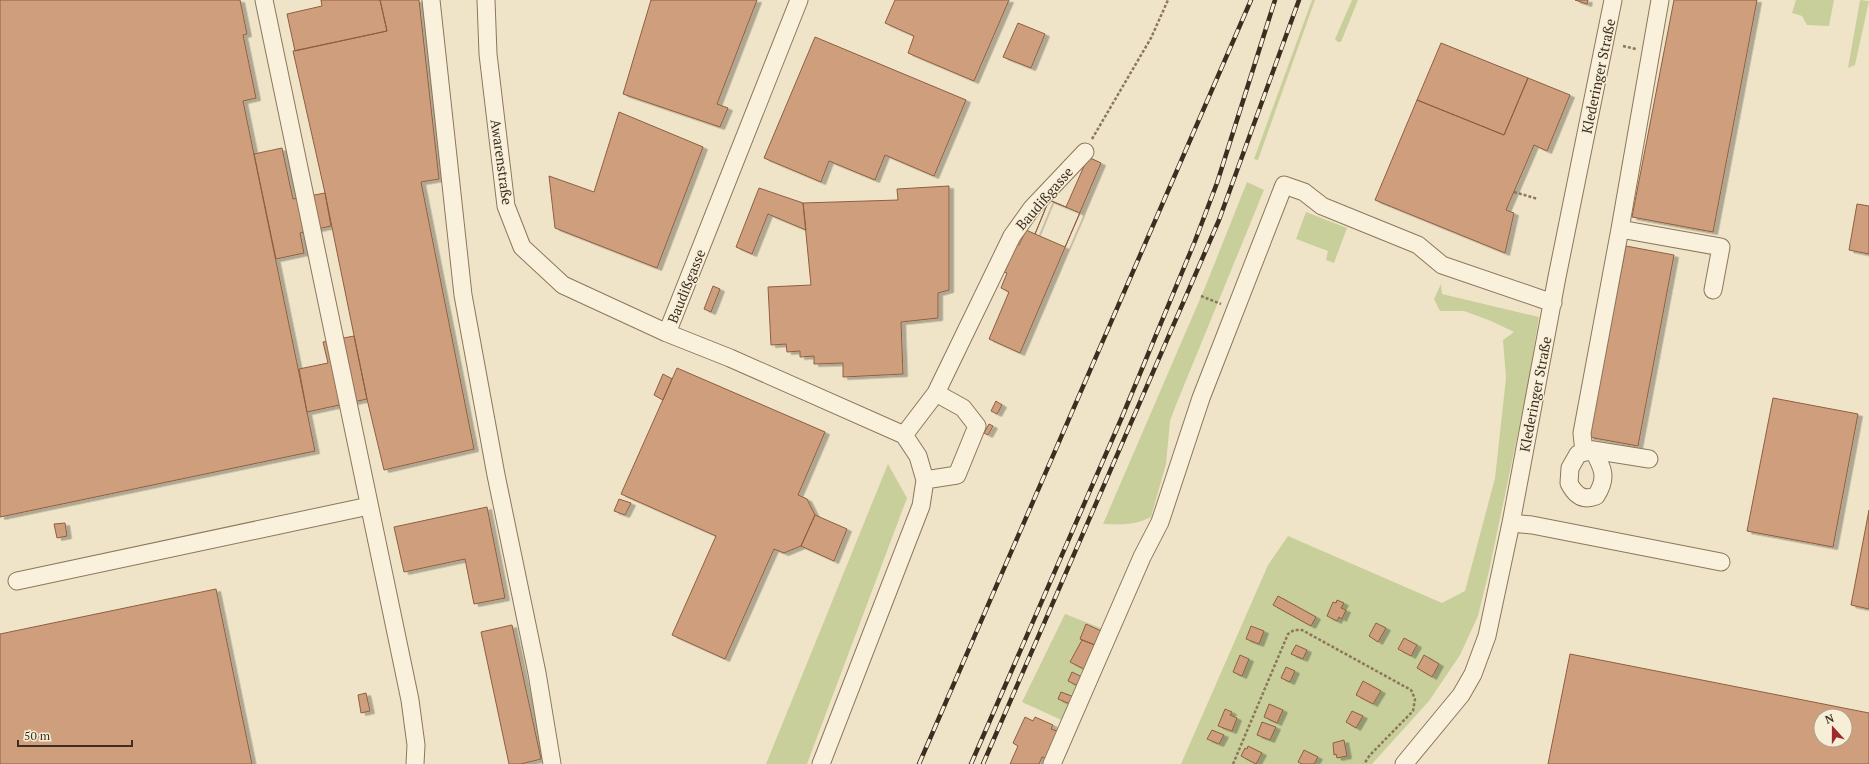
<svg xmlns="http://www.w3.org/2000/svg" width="1869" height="764" font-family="'PT Serif',serif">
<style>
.green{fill:#c9cf9b}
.building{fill:#cf9f7d;stroke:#8d5f41;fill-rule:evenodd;filter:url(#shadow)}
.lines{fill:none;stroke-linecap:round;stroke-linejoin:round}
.minor-casing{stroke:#8d765c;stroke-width:19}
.path{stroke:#8d765c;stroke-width:2.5;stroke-dasharray:3 2;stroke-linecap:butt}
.minor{stroke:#faf1dc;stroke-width:17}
.rail-casing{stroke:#3d2e20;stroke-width:4.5}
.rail{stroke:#f7eed8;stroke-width:3;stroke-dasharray:9;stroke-linecap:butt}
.labels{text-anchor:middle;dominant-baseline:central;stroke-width:3;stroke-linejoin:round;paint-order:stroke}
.street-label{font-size:14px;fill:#3d2e20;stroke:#f7eed8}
</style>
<defs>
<filter id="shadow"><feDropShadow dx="4.5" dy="2.5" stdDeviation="0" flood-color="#0004"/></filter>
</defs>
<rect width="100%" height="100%" fill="#f0e4c8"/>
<path class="green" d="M1312,0H1315L1258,160L1254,159Z
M1352,0H1358L1341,42H1338L1335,39Z
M1796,0H1834L1829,26L1807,25L1802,16L1792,13Z
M1860,0L1869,1L1855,65L1848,68Z
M1247,182L1264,190L1176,405L1170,421L1166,464L1151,517C1135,525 1121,525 1103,524L1206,285Z
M1306,212L1347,228L1334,263L1326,260L1328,251L1296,239Z
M1441,284L1442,294L1539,317L1527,390L1489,571L1478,616L1460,655L1429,701L1372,764H1181L1268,565L1288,536L1442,603L1465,591L1495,478L1506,378L1503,340L1514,332L1491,321L1464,311H1440L1434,299Z
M888,464L907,498L807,764H766Z
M1065,614L1106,630L1068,723L1022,702Z"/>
<path class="building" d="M0,0H240L247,34L243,35L256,98L243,101L315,451L0,517Z
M321,0H380L387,31L295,51L287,14L322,6Z
M380,0H419L439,179L421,182L474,449L384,470L367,399L325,193L293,51L387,31Z
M651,0H757L717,104L728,108L720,127L623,94Z
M895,0H1009L974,81L908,53L914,36L885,23Z
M1575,0H1588L1587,4Z
M1674,0H1757L1713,232L1632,217Z
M1018,23L1045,34L1031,68L1003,57Z
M815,37L966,100L934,176L885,155L875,180L829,161L821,182L764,158Z
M1441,43L1528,78L1504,135L1417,100Z
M1528,78L1570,95L1547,151L1534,145L1506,210L1514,213L1505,253L1375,200L1417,100L1504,135Z
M619,112L703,147L657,268L555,228L549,176L594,192Z
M282,148L293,199L325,193L331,226L300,233L304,253L276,259L254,154Z
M1088,157L1101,163L1020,353L989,339L1009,292L1001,288L1007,273L1004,272L1017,244L1019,245L1026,230L1035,234L1049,200L1066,207Z
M949,186V290L938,293V318L901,322L903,374L843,377V363L814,364V356L800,357V351L787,352L786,344L771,345L768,287L811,285L803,203L898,200L897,189Z
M759,188L803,203L806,230L768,214L752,254L736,247Z
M1049,200L1080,213L1065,247L1035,234Z
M1857,204L1869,206V254L1849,250Z
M1626,246L1674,255L1638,446L1589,437Z
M713,286L720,289L711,312L704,309Z
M354,336L367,399L307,412L299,369L328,363L323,342Z
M677,368L825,432L798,495L807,499L815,515L801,546L784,553L774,549L725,659L672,635L716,536L621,494Z
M663,374L672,379L663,400L654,395Z
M1773,398L1858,414L1833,547L1747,531Z
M996,401L1002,405L997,414L991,411Z
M989,424L993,426L988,435L984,433Z
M619,499L631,503L625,515L614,511Z
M487,507L505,598L474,604L465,559L404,572L394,527Z
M1869,510V609L1851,605Z
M815,515L847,529L834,561L801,546Z
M65,523L67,536L57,538L54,524Z
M216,589L252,764H0V634Z
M1278,596L1316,617L1311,626L1273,605Z
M1337,600L1344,603L1341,608L1346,610L1342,619L1339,617L1337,621L1327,616L1333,602L1336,603Z
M1376,623L1386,628L1378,642L1369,636Z
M1086,624L1101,631L1095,645L1080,639Z
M512,625L541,759L521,764H509L481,632Z
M1251,626L1264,631L1259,644L1246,639Z
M1404,638L1417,645L1411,656L1398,649Z
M1082,640L1095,645L1084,669L1070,662Z
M1296,645L1307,650L1303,659L1291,654Z
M1570,654L1869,713V764H1548ZM1821,716H1845V740H1821Z
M1240,655L1249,659L1242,676L1233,672Z
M1424,655L1439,664L1432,677L1417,668Z
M1286,667L1295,671L1290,682L1281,678Z
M1072,672L1082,677L1078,686L1068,681Z
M1363,681L1381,691L1373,704L1356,695Z
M1061,692L1074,697L1070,704L1058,699Z
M366,693L370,711L361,713L358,695Z
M1269,704L1283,710L1277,723L1264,717Z
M1225,709L1232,712L1230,715L1237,718L1232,731L1218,726Z
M1352,711L1363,716L1356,728L1346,722Z
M1025,717L1033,721L1035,717L1053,725L1051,729L1060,732L1047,759L1042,757L1039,764H1010L1018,746L1013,743Z
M1262,722L1276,727L1270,740L1257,735Z
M1212,730L1224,735L1219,744L1207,739Z
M1344,740L1347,756L1337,758L1336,754L1334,755L1333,743Z
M1248,746L1262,753L1256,764L1241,756L1245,748L1247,749Z
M1304,750L1318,757L1314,764H1302L1298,762Z"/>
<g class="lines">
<defs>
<path id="minor" d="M264,0L410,700L416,745L415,764
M431,0L463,295L496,475L537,673L552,764
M486,0L488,54L506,206L522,247L563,285L667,333L730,358L904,435L918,456L925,480L921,506L821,764
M1620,229L1660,0
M667,333L799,0
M904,435L936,393L1012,236L1032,208L1085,152
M1593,450C1603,468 1608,478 1596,496C1583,501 1575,495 1569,483L1570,468L1578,454L1593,450L1649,459
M1584,452L1582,433L1620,229L1721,247L1713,290
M925,480L957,475L977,426L963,408L936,393
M1511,523L1532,525L1721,562
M17,581L369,506
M1052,764L1142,557L1160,522L1201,398L1284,185L1304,192L1322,206L1418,245L1442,265L1553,303
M1404,764L1461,695L1473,674L1487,636L1511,523L1557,277L1613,0"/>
</defs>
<use href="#minor" class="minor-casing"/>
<path class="path" d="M1623,46L1636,49
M1092,139L1151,38L1168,0
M1514,192L1538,199
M1201,296L1221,304
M1233,764L1288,634L1294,630H1302L1411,690L1415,699L1413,711L1370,755L1364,764"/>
<use href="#minor" class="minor"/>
<defs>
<path id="rail" d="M919,764L1251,0
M971,764L1122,417L1195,241L1217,183L1275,0
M983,764L1219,220L1299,0"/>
</defs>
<use href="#rail" class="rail-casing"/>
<use href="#rail" class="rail"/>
</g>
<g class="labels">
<g class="street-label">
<text transform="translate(1598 76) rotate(-78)">Klederinger Straße</text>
<text transform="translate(502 162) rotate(82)">Awarenstraße</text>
<text transform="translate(1044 198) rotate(-49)">Baudißgasse</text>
<text transform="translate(686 286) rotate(-68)">Baudißgasse</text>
<text transform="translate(1535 394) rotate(-79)">Klederinger Straße</text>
</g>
</g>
<g transform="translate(1833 728) rotate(339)"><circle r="19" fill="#f7eed8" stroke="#ada18e"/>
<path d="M0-3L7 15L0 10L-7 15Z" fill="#9e2a2b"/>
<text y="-6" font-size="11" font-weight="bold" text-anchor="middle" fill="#3d2e20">N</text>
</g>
<path d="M18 740v6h114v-6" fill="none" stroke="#3d2e20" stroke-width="2"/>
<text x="24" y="740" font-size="12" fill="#3d2e20" stroke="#f7eed8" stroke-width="3" paint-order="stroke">50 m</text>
</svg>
